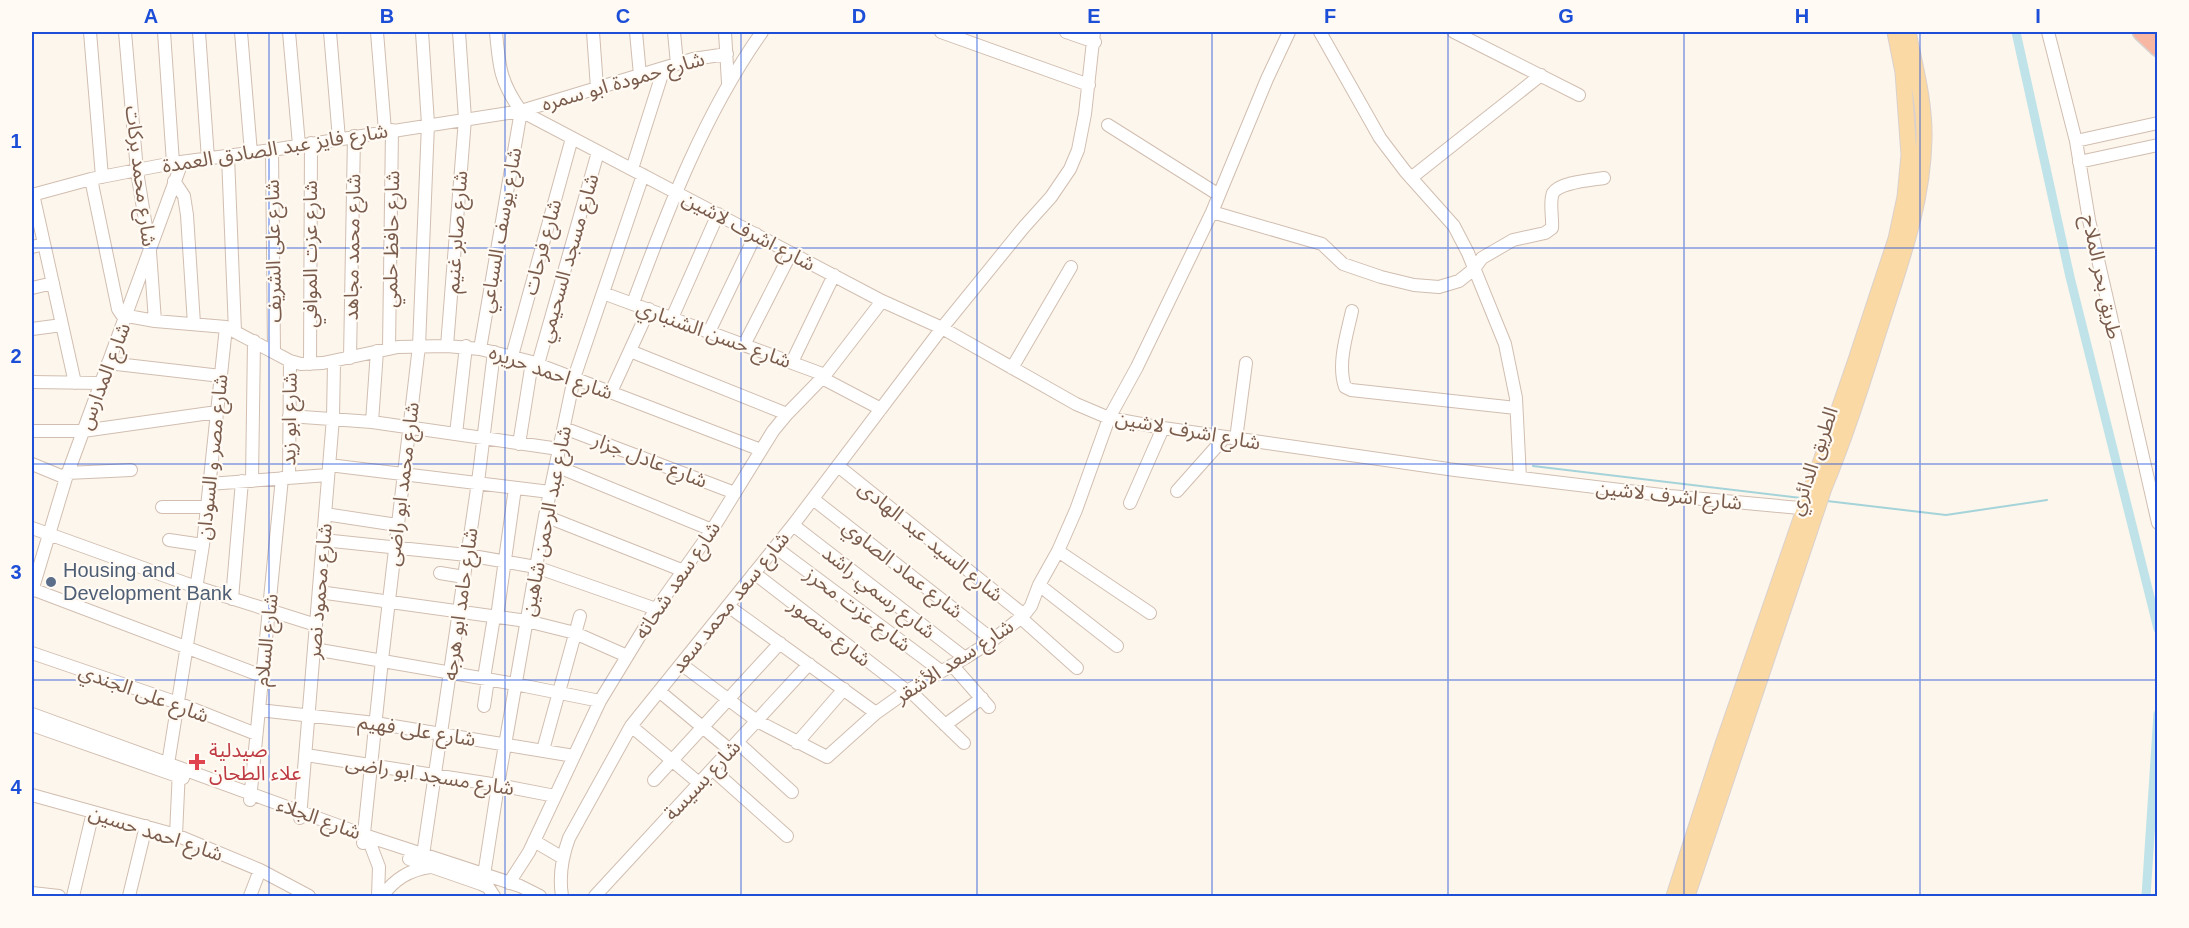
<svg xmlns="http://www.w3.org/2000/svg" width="2189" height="928" font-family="Arial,'Noto Sans Arabic',sans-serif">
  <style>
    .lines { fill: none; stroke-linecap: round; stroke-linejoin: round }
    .stream { stroke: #a5d3da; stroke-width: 2 }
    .canal { stroke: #bfe3e8; stroke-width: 9 }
    .minor-casing { stroke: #d1beb0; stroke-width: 14 }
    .major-casing { stroke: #dad1cd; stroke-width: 17 }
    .highway-casing { stroke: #dad1cd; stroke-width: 19 }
    .minor { stroke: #fff; stroke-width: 12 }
    .major { stroke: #fbd9a5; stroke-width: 15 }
    .highway { stroke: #f7b7a3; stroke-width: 16 }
    .grid { fill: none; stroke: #1d4ed8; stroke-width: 1.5; stroke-opacity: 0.55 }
    .service-dot { fill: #5c6f8a; stroke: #fffaf3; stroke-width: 2 }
    .health-dot { fill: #e0444e; stroke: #fffaf3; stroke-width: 2 }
    .labels { text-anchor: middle; stroke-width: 4.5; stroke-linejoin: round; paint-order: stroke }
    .street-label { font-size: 20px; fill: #7a5c4d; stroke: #fffaf3 }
    .service-label { font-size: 20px; fill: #4e5e75; stroke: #fffaf3; text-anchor: start }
    .health-label { font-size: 20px; fill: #be3a42; stroke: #fffaf3; text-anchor: start }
    .neatline { fill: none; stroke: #1d4ed8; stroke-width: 2 }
    .grid-label { font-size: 20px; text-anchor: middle; font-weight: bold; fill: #1d4ed8 }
  </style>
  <rect width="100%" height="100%" fill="#fdf6ec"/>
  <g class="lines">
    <path class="stream" d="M1533,466L1801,498
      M1827,501L1946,515L2047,500"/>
    <path class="canal" d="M2016,32L2070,277L2158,629
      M2146,896L2158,714"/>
    <g class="minor-casing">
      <path id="minor" d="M90,32L102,177
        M125,32L137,171L150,252L155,321
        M164,32L173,163
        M199,32L208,159
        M241,32L251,153
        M289,32L299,145
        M330,32L339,139
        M377,32L385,131
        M496,32C499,66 500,82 521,111L882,301L942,328L1076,404L1109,418L1163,428L1455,470L1670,496L1811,509
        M593,32L597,88
        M636,32L640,75
        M674,32L677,64
        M725,32L728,83
        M941,32L1089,85
        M1066,32L1095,42
        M1320,32L1380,138L1405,171L1454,226L1468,253L1505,344L1516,398L1520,478
        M1454,32L1579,95
        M2048,32L2076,141L2089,220L2158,523
        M1108,125L1219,195
        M2076,141L2158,123
        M272,150L274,352
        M228,156L235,331
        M2079,162L2158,145
        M632,169L664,68
        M1411,178L1541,75
        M91,179L118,309L122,315L155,321L226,327L290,361L301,364L323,363L398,347L447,346L480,349L532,362L761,450
        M174,181L184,196L187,215L194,324
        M33,194L75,383
        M32,195L91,179L173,163L272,150L521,111L693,59L727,54
        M1212,212L1322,244L1343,264L1381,277L1414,285L1439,287L1459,281L1474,269L1482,258L1513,240L1545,233L1552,228C1553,218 1549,202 1553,193C1560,182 1592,180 1604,178
        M32,247L44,244
        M32,288L53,283
        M603,293L825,375
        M633,303C668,209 704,114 762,32
        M1352,311C1347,334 1337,364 1345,387L1351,390L1516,408
        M672,318L718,214
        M32,329L62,325
        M709,332L756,234
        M744,345L791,253
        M447,346L465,119L459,32
        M389,348L392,130
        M480,349L521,111
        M630,351L787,414
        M512,356L572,138
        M350,358L354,136
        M792,362L834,275
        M108,363L221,376
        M310,364L311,143
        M538,364L598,152
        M1012,368L1071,267
        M822,378L881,409
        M32,382L101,383
        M611,392L649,309
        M289,416L372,422L559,449
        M372,422L377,351
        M564,428L735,493
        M32,431H83L217,412
        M456,434L466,346
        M1236,439L1246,363
        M519,444L532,362
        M32,464L66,478
        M329,465L550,492
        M556,466L712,530
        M838,466L1024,615
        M67,473L131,470
        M289,478L290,361
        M252,481L254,341
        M209,484L328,475
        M1177,491L1225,437
        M813,499L993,640
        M1130,503L1163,428
        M162,507H207
        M325,514L397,525
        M545,516L684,571
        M793,525L965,658
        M32,528L196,587L316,625
        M169,540L203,545
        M323,540L467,555L536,567L656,609
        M775,547L941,671
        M1058,551L1150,613
        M440,573L464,577
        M754,573L907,691
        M1039,585L1117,646
        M32,589L262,676
        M32,591L66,478L182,162
        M319,592L527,621L575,633L627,656
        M232,599L242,481
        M728,606L876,713
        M497,617L515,488
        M1021,618L1077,668
        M314,649L515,684L600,701
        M32,653L178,703L256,734
        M681,664L757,721L827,757L876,713L907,691L965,658L993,640L1024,615L1031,606L1039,585L1058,551L1076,510L1109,418L1137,367L1212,212L1267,79L1289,32
        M952,665L989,707
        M484,678L494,617
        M909,690L964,743
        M659,691L730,750
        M484,706L488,679
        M259,710L375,723L574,756
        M32,714L364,835L520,886L540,896
        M32,725L183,778
        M945,725L982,698
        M631,726L699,783
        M737,742L792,792
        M797,743L844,689
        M543,750L580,616
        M306,755L498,785L555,796
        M168,764L203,545L226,327
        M712,769L787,836
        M654,780L780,643
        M32,795L176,835L260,870L309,896
        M250,800L282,478
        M300,818L333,418L334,362
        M176,835L179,769
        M534,841L563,858
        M363,843L382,660L419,346L428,124L422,32
        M371,846L379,867L378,896
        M423,855L478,482L494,352
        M409,859L481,884L488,887L494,896
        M484,875L498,785L545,516L574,378L643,175
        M509,883L529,852L600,701L656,609L712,530L773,431L787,414L825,375L882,301
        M32,893L59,896
        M73,896L93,812
        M129,896L146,826
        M250,896L260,870
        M382,896C395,879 409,870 430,867
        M562,896C559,877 562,857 569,838L631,726L793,525L942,328L1024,227L1051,197L1070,169L1078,150L1085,114L1094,32
        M595,896L809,664"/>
    </g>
    <g class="major-casing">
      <path id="major" d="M1674,896L1723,744L1856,360L1896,239L1905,197L1909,155L1903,72L1895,32
        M1687,896L1824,488C1847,433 1864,377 1882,321C1901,261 1923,202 1924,139C1925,103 1915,67 1908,32"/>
    </g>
    <g class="highway-casing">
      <path id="highway" d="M2141,32L2158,48"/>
    </g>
    <use href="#minor" class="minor"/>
    <use href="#major" class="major"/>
    <use href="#highway" class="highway"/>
  </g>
  <path class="grid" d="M269,32V896M505,32V896M741,32V896M977,32V896M1212,32V896M1448,32V896M1684,32V896M1920,32V896M32,248H2158M32,464H2158M32,680H2158"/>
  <circle class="service-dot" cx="51" cy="582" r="6"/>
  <path class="health-dot" d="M194 753h6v6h6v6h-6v6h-6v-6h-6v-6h6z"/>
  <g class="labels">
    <g class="street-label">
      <text transform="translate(623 81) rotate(-16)" y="7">شارع حمودة ابو سمره</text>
      <text transform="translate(275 148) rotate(-9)" y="7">شارع فايز عبد الصادق العمدة</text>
      <text transform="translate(141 176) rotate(83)" y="7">شارع محمد بركات</text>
      <text transform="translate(500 230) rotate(-80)" y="7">شارع يوسف السباعي</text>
      <text transform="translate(749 231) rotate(28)" y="7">شارع اشرف لاشين</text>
      <text transform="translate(456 232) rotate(-86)" y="7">شارع صابر غنيم</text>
      <text transform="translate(391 239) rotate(-89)" y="7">شارع حافظ حلمي</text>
      <text transform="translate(352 247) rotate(-89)" y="7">شارع محمد مجاهد</text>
      <text transform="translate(542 247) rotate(-75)" y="7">شارع فرحات</text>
      <text transform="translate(273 251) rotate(-91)" y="7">شارع على الشريف</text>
      <text transform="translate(310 254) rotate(-90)" y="7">شارع عزت الموافي</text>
      <text transform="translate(568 258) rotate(-74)" y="7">شارع مسجد السحيمي</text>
      <text transform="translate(2102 277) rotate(78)" y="7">طريق بحر الملاح</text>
      <text transform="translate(714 334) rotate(20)" y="7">شارع حسن الشنباري</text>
      <text transform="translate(551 372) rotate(19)" y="7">شارع احمد حريره</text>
      <text transform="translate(104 376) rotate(-69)" y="7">شارع المدارس</text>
      <text transform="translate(289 419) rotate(-89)" y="7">شارع ابو زيد</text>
      <text transform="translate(1188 430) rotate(10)" y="7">شارع اشرف لاشين</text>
      <text transform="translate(212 457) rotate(-84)" y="7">شارع مصر و السودان</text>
      <text transform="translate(650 460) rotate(21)" y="7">شارع عادل جزار</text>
      <text transform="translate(1813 461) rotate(-71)" y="7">الطريق الدائري</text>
      <text transform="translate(402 484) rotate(-83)" y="7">شارع محمد ابو راضى</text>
      <text transform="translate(1669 495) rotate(6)" y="7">شارع اشرف لاشين</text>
      <text transform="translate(546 521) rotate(-79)" y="7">شارع عبد الرحمن شاهين</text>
      <text transform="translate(931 541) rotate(39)" y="7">شارع السيد عبد الهادى</text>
      <text transform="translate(903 569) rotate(38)" y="7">شارع عماد الصاوي</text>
      <text transform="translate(677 580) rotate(-56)" y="7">شارع سعد شحاته</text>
      <text transform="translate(319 591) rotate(-85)" y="7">شارع محمود نصر</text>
      <text transform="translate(879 592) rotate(38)" y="7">شارع رسمي راشد</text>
      <text transform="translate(730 602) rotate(-51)" y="7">شارع سعد محمد سعد</text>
      <text transform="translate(460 604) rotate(-82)" y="7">شارع حامد ابو هرجه</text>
      <text transform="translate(858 609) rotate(37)" y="7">شارع عزت محرز</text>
      <text transform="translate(830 632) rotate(38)" y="7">شارع منصور</text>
      <text transform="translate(266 640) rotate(-84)" y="7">شارع السلام</text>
      <text transform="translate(954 661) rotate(-33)" y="7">شارع سعد الأشقر</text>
      <text transform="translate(144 693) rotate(20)" y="7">شارع على الجندي</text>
      <text transform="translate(417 730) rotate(9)" y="7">شارع على فهيم</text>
      <text transform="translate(430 775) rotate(9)" y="7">شارع مسجد ابو راضى</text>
      <text transform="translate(702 780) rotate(-47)" y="7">شارع بسيسة</text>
      <text transform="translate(319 818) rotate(20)" y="7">شارع الجلاء</text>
      <text transform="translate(156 833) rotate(18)" y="7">شارع احمد حسين</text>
    </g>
    <g class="service-label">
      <text x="63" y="577">Housing and<tspan x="63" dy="23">Development Bank</tspan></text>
    </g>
    <g class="health-label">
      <text x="209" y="757">صيدلية<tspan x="209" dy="23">علاء الطحان</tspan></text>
    </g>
  </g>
  <rect width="2189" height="928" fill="none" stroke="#fffaf3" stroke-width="66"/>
  <rect x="33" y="33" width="2123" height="862" class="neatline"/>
  <g class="grid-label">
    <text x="151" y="23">A</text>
    <text x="387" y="23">B</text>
    <text x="623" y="23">C</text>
    <text x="859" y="23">D</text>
    <text x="1094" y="23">E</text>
    <text x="1330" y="23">F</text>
    <text x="1566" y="23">G</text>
    <text x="1802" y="23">H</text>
    <text x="2038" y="23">I</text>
    <text x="16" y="148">1</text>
    <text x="16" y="363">2</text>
    <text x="16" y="579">3</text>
    <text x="16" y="794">4</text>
  </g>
</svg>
